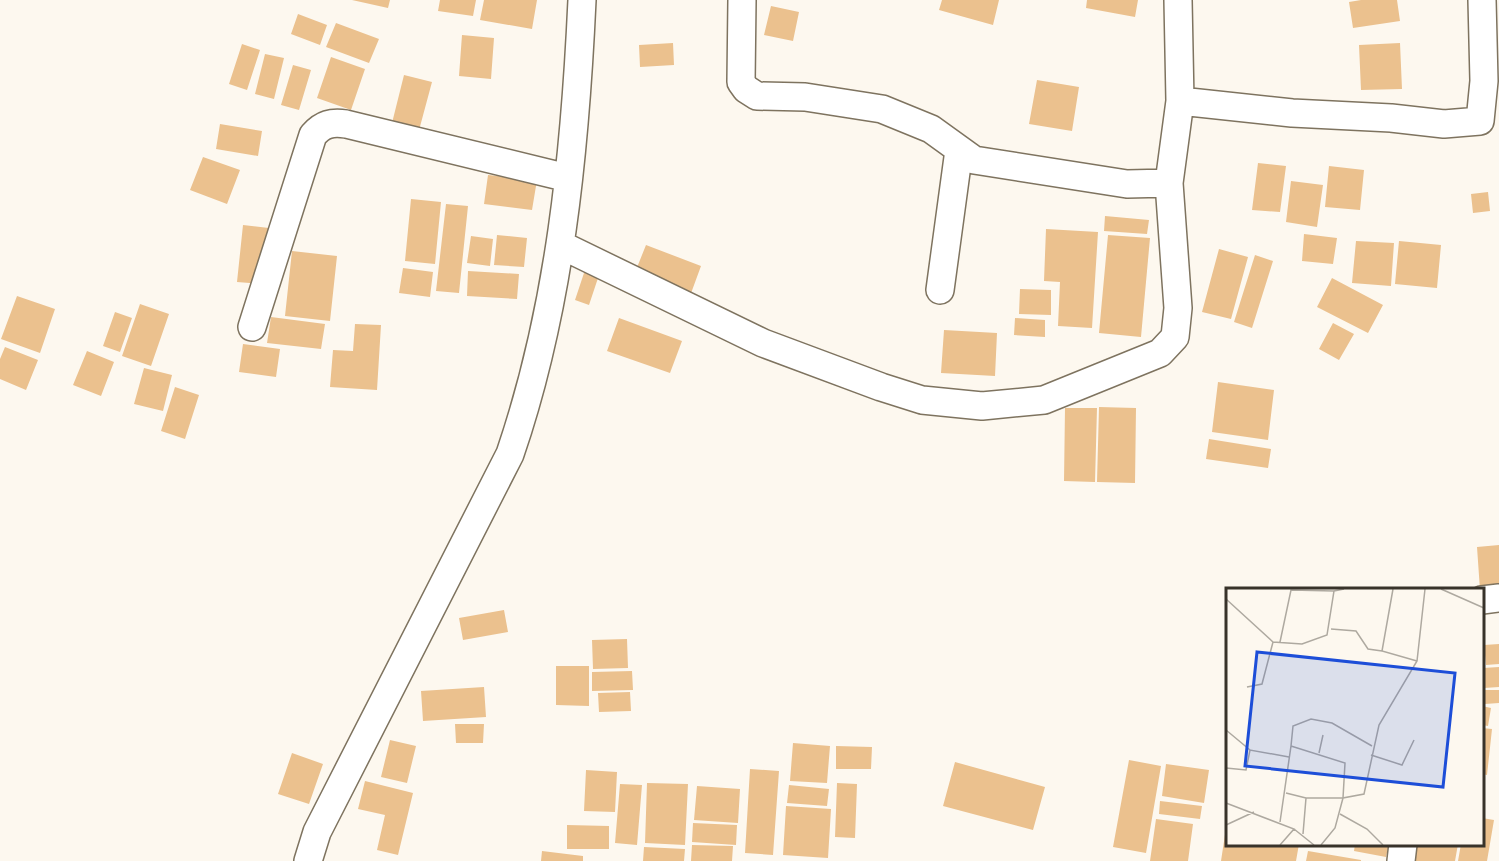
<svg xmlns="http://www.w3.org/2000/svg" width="1499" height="861" font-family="'Varela Round',sans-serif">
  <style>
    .building { fill: #ebc18e }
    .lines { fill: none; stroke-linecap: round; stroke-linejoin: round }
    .minor-casing { stroke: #7e735f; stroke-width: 30 }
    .minor { stroke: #fff; stroke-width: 27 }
    .inset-road { fill: none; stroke: #aea9a0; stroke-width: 1.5 }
    .view { fill: #1d4ed8; fill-opacity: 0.15; stroke: #1d4ed8; stroke-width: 3 }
    .inset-edge { fill: none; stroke: #38332a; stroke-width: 3 }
  </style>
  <rect width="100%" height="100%" fill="#fdf8ef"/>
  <path class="building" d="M352,0H390L388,8Z
    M440,0H476L473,16L438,11Z
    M484,0H537L532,29L480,20Z
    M942,0H999L993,25L939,10Z
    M1087,0H1138L1135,17L1086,8Z
    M1361,0H1397L1400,21L1353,28L1349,2Z
    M771,6L799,12L793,41L764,35Z
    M298,14L327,25L320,45L291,34Z
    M336,23L379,39L369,63L326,47Z
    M462,35L494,38L491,79L459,76Z
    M673,43L674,65L640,67L639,45Z
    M1400,43L1402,89L1361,90L1359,45Z
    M242,44L260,50L247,90L229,84Z
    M265,54L284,58L274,99L255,94Z
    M331,57L365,69L351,110L317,98Z
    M293,65L311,70L299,110L281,105Z
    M404,75L432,82L418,134L391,127Z
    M1037,80L1079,87L1072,131L1029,124Z
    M220,124L262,131L258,156L216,149Z
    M203,157L240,170L227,204L190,190Z
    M1258,163L1286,166L1280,212L1252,210Z
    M1329,166L1364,170L1360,210L1325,207Z
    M488,175L537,180L532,210L484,204Z
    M1291,181L1323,185L1317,227L1286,222Z
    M1488,192L1490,211L1473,213L1471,194Z
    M411,199L441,202L435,264L405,261Z
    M446,204L468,206L459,293L436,291Z
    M1105,216L1149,220L1147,234L1104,231Z
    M243,225L269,228L263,284L237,282Z
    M1046,229L1098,232L1092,328L1058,326L1060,282L1044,281Z
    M1304,234L1337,238L1333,264L1302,261Z
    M497,235L527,238L524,267L494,265Z
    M1108,235L1150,238L1141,337L1099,333Z
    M471,236L493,239L490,266L467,263Z
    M1356,241L1394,243L1391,286L1352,283Z
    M1399,241L1441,245L1437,288L1395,284Z
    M646,245L701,266L690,296L634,275Z
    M1219,249L1248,257L1231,319L1202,312Z
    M292,251L337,256L330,321L285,316Z
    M1255,255L1273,261L1252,328L1234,322Z
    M587,264L601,269L589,305L575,300Z
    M403,268L433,272L430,297L399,293Z
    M468,271L519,274L517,299L467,296Z
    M1332,278L1383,305L1368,333L1317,307Z
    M1020,289L1051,290V315L1019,314Z
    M17,296L55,309L40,353L1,339Z
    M140,304L169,314L151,366L122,356Z
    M115,312L132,318L120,352L103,346Z
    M271,317L325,324L321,349L267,343Z
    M619,318L682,341L670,373L607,351Z
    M1015,318L1045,320V337L1014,335Z
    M1333,323L1354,334L1339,360L1319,349Z
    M355,324L381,325L377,390L330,387L333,350L353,351Z
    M944,330L997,333L995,376L941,373Z
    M243,344L280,349L276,377L239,372Z
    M5,347L38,360L26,390L0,379V359Z
    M87,351L114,362L101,396L73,385Z
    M144,368L172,375L163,411L134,404Z
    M1218,382L1274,390L1268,440L1212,432Z
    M175,387L199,395L185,439L161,431Z
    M1099,407L1136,408L1135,483L1097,482Z
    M1065,408H1097L1095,482L1064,481Z
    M1209,439L1271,449L1268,468L1206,459Z
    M1499,545V591L1480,590L1477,547Z
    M504,610L508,632L463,640L459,618Z
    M627,639L628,668L593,669L592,640Z
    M1499,644V664L1486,665L1484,645Z
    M556,666H589V706L556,705Z
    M1499,667V687L1484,688L1483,668Z
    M632,671L633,690L592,691V672Z
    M484,687L486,717L423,721L421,691Z
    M1484,690H1499V703L1485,704Z
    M630,692L631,711L599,712L598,693Z
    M1482,706L1491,708L1488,726L1482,725Z
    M455,724H484L483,743H456Z
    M1482,728L1492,729L1487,775L1482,774Z
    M390,740L416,746L407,783L381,777Z
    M793,743L830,746L827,783L790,781Z
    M836,746L872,747L871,769H836Z
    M292,753L323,764L309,804L278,794Z
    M1129,760L1161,766L1146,853L1113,847Z
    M955,762L1045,787L1033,830L943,806Z
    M1166,764L1209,770L1204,803L1162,796Z
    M750,769L779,771L773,855L745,853Z
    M586,770L617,772L615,812L584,811Z
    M365,781L413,793L398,855L377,850L385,815L358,809Z
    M647,783L688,784L685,845L645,843Z
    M837,783L857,784L855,838L835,837Z
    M620,784L642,785L637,845L615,843Z
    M789,785L829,789L827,806L787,803Z
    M697,786L740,789L738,823L694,820Z
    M1160,801L1202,806L1200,819L1159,814Z
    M786,806L831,809L828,858L783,855Z
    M1482,818L1494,820L1487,861H1458L1461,844H1482Z
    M1156,819L1193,824L1188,861H1150Z
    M693,823L737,825L736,845L692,842Z
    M567,825L609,826V849H567Z
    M1226,828L1228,844H1299L1296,861H1221Z
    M1355,844H1389L1386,857L1354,851Z
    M1408,844H1458L1455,861H1405Z
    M692,845L733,846L732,861H691Z
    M644,847L685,849L684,861H643Z
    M542,851L583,856V861H541Z
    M1308,851L1361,860V861H1306Z"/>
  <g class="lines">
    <g class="minor-casing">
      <path id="minor" d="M742,0L741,82L746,89L757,96L805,97L882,109L931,129L974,160L1127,184L1169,183L1180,101L1178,0
        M1180,101L1292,113L1391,118L1444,124L1480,121L1484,81L1482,0
        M561,245L763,343L881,387L922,400L982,406L1044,400L1160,353L1175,337L1178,308L1169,183
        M940,290L959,150
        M252,327L313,135C323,124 331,122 346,124L568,178
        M1482,600L1499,598
        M308,861L317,832L510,454C560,308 575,153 582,0
        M1401,861L1403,844"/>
    </g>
    <use href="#minor" class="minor"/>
  </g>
  <g transform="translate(1226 588)">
    <rect width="258" height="258" fill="#fdf8ef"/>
    <path class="inset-road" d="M167,1L156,63L191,73M215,1L258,20M0,11L47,54L76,56L101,47L108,3L118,1M105,41L130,43L142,61L156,63M54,54L65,2L108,3M21,99L36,96L47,54M0,142L24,162M65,158L67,138L85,131L106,135L146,158M93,165L97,147M145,167L176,177L188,152M0,180L20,182L24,162L63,169M60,205L80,210M0,215L68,241L54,257M114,226L141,241L157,257M54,234L65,158L119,175L117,210H80L77,246M0,237L28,224M68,241L88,257M95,257L109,240L117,210L138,206L153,137L191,73L199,1"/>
    <path class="view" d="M31,64L229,85L217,199L19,178Z"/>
    <rect width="258" height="258" class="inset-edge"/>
  </g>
</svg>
